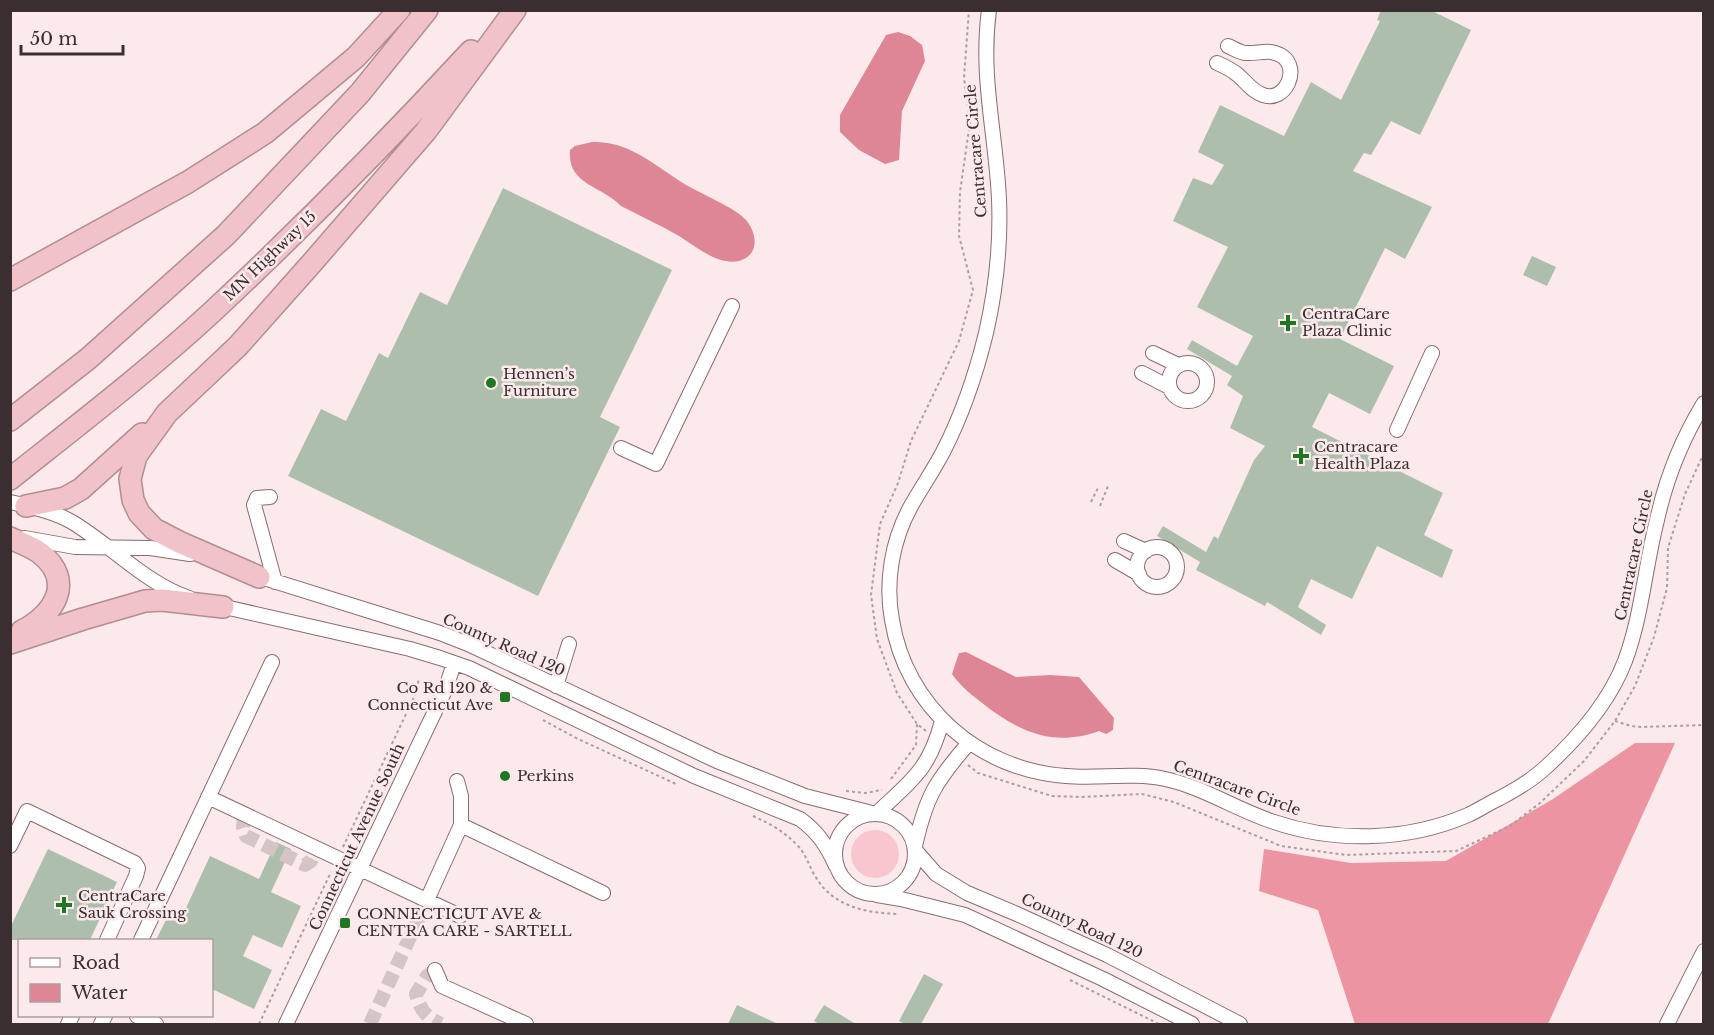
<svg xmlns="http://www.w3.org/2000/svg" width="1714" height="1035" font-family="'Libre Baskerville',serif">
  <style>
    .green { fill: #fac6cd }
    .forest { fill: #ed94a3 }
    .water { fill: #de8695 }
    .building { fill: #adbfac }
    .lines { fill: none; stroke-linecap: round; stroke-linejoin: round }
    .minor-tunnel { stroke: #d4c4c6; stroke-width: 14; stroke-dasharray: 14 7; stroke-linecap: butt }
    .minor-casing { stroke: #876d70; stroke-width: 16 }
    .highway-casing { stroke: #b18e93; stroke-width: 24 }
    .path { stroke: #ad9d9f; stroke-width: 2; stroke-dasharray: 3 3; stroke-linecap: butt }
    .minor { stroke: #fff; stroke-width: 14 }
    .highway { stroke: #f1c2c8; stroke-width: 21 }
    .poi-dot { fill: #1f7724; stroke: #fbe9eb; stroke-width: 2 }
    .labels { text-anchor: middle; stroke-width: 5; stroke-linejoin: round; paint-order: stroke }
    .street-label { font-size: 15px; fill: #3a2e30; stroke: #fbe9eb }
    .poi-label { font-size: 15px; fill: #3a2e30; stroke: #fbe9eb; text-anchor: start }
  </style>
  <rect width="100%" height="100%" fill="#fbe9eb"/>
  <path class="green" d="M851 854a24 24 0 1 1 48 0a24 24 0 1 1-48 0Z"/>
  <path class="forest" d="M1635,743H1675L1548,1024H1355L1318,910L1259,891L1264,849L1351,863L1446,861L1553,799Z"/>
  <path class="water" d="M898,32L910,36L922,45L925,61L902,111L899,160L885,164L859,150L840,132V115L886,35Z
    M592,142C607,142 618,144 632,151C651,160 668,174 686,185C700,193 737,209 746,220C766,245 749,270 718,259C704,254 692,244 679,236C660,225 640,216 621,206C601,185 567,185 570,150L575,146Z
    M966,652L1016,677L1050,675L1079,677L1114,718L1113,730L1106,734L1099,731C1055,747 1021,733 986,706C973,696 961,687 952,674L959,653Z"/>
  <path class="building" d="M1381,10H1430L1471,30L1420,135L1391,121L1371,155L1364,153L1353,171L1432,207L1405,259L1385,248L1340,339L1394,366L1370,414L1329,393L1312,427L1443,493L1424,535L1453,550L1442,578L1377,546L1352,599L1311,579L1298,607L1326,625L1321,635L1267,602L1265,606L1196,570L1200,562L1157,536L1163,526L1206,552L1214,536L1218,539L1254,460L1265,446L1230,428L1243,396L1227,385L1232,376L1187,349L1192,340L1237,366L1253,336L1197,307L1228,247L1173,221L1193,178L1212,185L1224,165L1198,152L1220,105L1284,136L1311,82L1341,100L1380,21L1377,20Z
    M503,188L672,270L600,417L620,427L538,596L288,476L321,409L346,421L379,353L388,358L420,292L447,305Z
    M1532,256L1556,267L1547,286L1523,275Z
    M276,842L291,849L271,892L301,906L282,948L253,935L243,956L272,970L254,1009L212,989V940H156L168,916L180,921L210,856L259,879Z
    M48,849L117,882L90,940H10V928Z
    M924,974L943,984L921,1024H905L899,1021Z
    M737,1005L778,1024H728Z
    M824,1005L856,1024H819L814,1021Z"/>
  <g class="lines">
    <path class="minor-tunnel" d="M244,814L243,827L246,836L305,865L311,861L317,849
      M435,970L427,976L416,994C420,1010 427,1018 441,1024
      M370,1024L427,900"/>
    <g class="minor-casing">
      <path id="minor" d="M989,10C980,77 996,134 999,199C1001,245 996,289 986,333C976,374 962,415 943,452C933,471 921,488 911,506C892,540 885,582 892,620C906,707 979,770 1066,776C1099,779 1132,772 1165,779C1203,787 1237,810 1274,822C1336,843 1408,841 1468,815C1479,810 1489,803 1500,798C1517,789 1531,781 1545,768C1578,738 1609,703 1625,661C1642,615 1645,567 1657,520C1666,479 1682,439 1704,403
        M1217,63C1224,66 1232,70 1238,75C1246,82 1253,92 1263,95C1285,103 1301,69 1282,56C1269,48 1259,54 1246,53C1240,53 1233,48 1228,46
        M1153,353L1178,365
        M1169 382a19 19 0 1 1 38 0a19 19 0 1 1-38 0Z
        M1142,373L1169,387
        M1397,430L1432,353
        M621,448L656,464L732,306
        M270,497L257,498L254,505L275,582
        M10,502C31,507 53,511 72,522C112,546 145,583 189,598
        M25,538L75,547L150,548L190,554
        M1124,541L1146,551
        M1137 567a20 20 0 1 1 40 0a20 20 0 1 1-40 0Z
        M1115,560L1139,574
        M251,574L440,633L468,644L717,761L805,796L872,813
        M216,605L410,649L440,658L469,668L694,776L800,819C818,832 827,846 836,866
        M556,686L569,644
        M208,797L460,916
        M877,813C912,780 929,770 942,721
        M835 854a40 40 0 1 1 80 0a40 40 0 1 1-80 0Z
        M461,825L603,893
        M10,846L27,811L135,863L138,868L136,876L107,940
        M915,846C926,797 935,782 968,744
        M916,851L936,874L967,893L1017,914L1107,955L1240,1024
        M877,895L901,899L965,915L1103,979L1192,1024
        M427,900L461,825V796L457,781
        M141,940L272,662
        M435,970L442,986L526,1024
        M137,1016L156,1024
        M68,1024L72,1016
        M101,1024L105,1016
        M286,1024L446,688L454,663
        M1667,1024L1704,951"/>
    </g>
    <g class="highway-casing">
      <path id="highway" d="M10,280L188,182L265,133L356,57L399,10
        M10,420L89,358L226,235L360,93L427,10
        M10,479C78,425 147,372 211,313C301,229 387,142 471,51
        M26,506L65,498L81,489L142,434
        M10,538C21,543 32,547 40,553C76,581 54,615 22,631
        M259,577L179,542L154,529L139,513L133,500L130,479L136,456L167,413L238,346L311,264L426,131L515,10
        M10,643L83,619L145,601L162,600L223,607"/>
    </g>
    <path class="path" d="M1091,502L1099,486
      M1100,506L1108,486
      M543,720L578,739L676,784
      M1615,721L1631,726L1641,727L1704,725
      M926,731L917,724L897,693L877,639L871,595L880,524L898,483L911,441L959,341L973,290L959,236L960,192L970,122L964,78L969,10
      M968,765L978,773L1052,796L1082,797L1142,794L1174,802L1281,846L1346,855L1456,851L1510,826L1540,803L1584,761L1615,721L1635,686L1654,637L1667,588L1668,548L1685,494L1704,453
      M891,779L916,745L917,724
      M846,791L865,793L882,790
      M753,816C771,824 785,832 799,847C806,855 809,866 815,876C833,907 866,913 899,914
      M343,847L416,693L419,678
      M1070,980L1159,1024
      M259,1024L331,872"/>
    <use href="#minor" class="minor"/>
    <use href="#highway" class="highway"/>
  </g>
  <g class="poi-dot">
    <path d="M1285 314h6v6h6v6h-6v6h-6v-6h-6v-6h6z"/>
    <circle cx="491" cy="383" r="6"/>
    <path d="M1298 447h6v6h6v6h-6v6h-6v-6h-6v-6h6z"/>
    <rect x="499" y="691" width="12" height="12" rx="3"/>
    <circle cx="505" cy="776" r="6"/>
    <path d="M61 896h6v6h6v6h-6v6h-6v-6h-6v-6h6z"/>
    <rect x="339" y="917" width="12" height="12" rx="3"/>
  </g>
  <g class="labels">
    <g class="street-label">
      <text transform="translate(976 151) rotate(-95)" y="5">Centracare Circle</text>
      <text transform="translate(270 256) rotate(-44)" y="5">MN Highway 15</text>
      <text transform="translate(1634 555) rotate(-78)" y="5">Centracare Circle</text>
      <text transform="translate(504 645) rotate(24)" y="5">County Road 120</text>
      <text transform="translate(1237 788) rotate(20)" y="5">Centracare Circle</text>
      <text transform="translate(357 837) rotate(-65)" y="5">Connecticut Avenue South</text>
      <text transform="translate(1082 926) rotate(25)" y="5">County Road 120</text>
    </g>
    <g class="poi-label">
      <text x="1302" y="319">CentraCare<tspan x="1302" dy="17">Plaza Clinic</tspan></text>
      <text x="503" y="379">Hennen’s<tspan x="503" dy="17">Furniture</tspan></text>
      <text x="1314" y="452">Centracare<tspan x="1314" dy="17">Health Plaza</tspan></text>
      <text x="493" y="693" text-anchor="end">Co Rd 120 &amp;<tspan x="493" dy="17">Connecticut Ave</tspan></text>
      <text x="517" y="781">Perkins</text>
      <text x="78" y="901">CentraCare<tspan x="78" dy="17">Sauk Crossing</tspan></text>
      <text x="357" y="919">CONNECTICUT AVE &amp;<tspan x="357" dy="17">CENTRA CARE - SARTELL</tspan></text>
    </g>
  </g>
  <rect width="1714" height="1035" fill="none" stroke="#3a2e30" stroke-width="24"/>
  <rect x="18" y="939" width="195" height="78" fill="#fbe9eb" stroke="#ae9ea0" stroke-width="1.5"/>
  <rect x="30" y="958" width="30" height="9" fill="#ffffff" stroke="#ae9ea0" stroke-width="1.5"/>
  <text x="72" y="969" font-size="18" fill="#3a2e30">Road</text>
  <rect x="30" y="984" width="30" height="18" fill="#de8695" stroke="#ae9ea0" stroke-width="1.5"/>
  <text x="72" y="999" font-size="18" fill="#3a2e30">Water</text>
  <path d="M21 45v9h102v-9" fill="none" stroke="#3a2e30" stroke-width="3"/>
  <text x="30" y="45" font-size="18" fill="#3a2e30" stroke="#fbe9eb" stroke-width="4.5" paint-order="stroke">50 m</text>
</svg>
